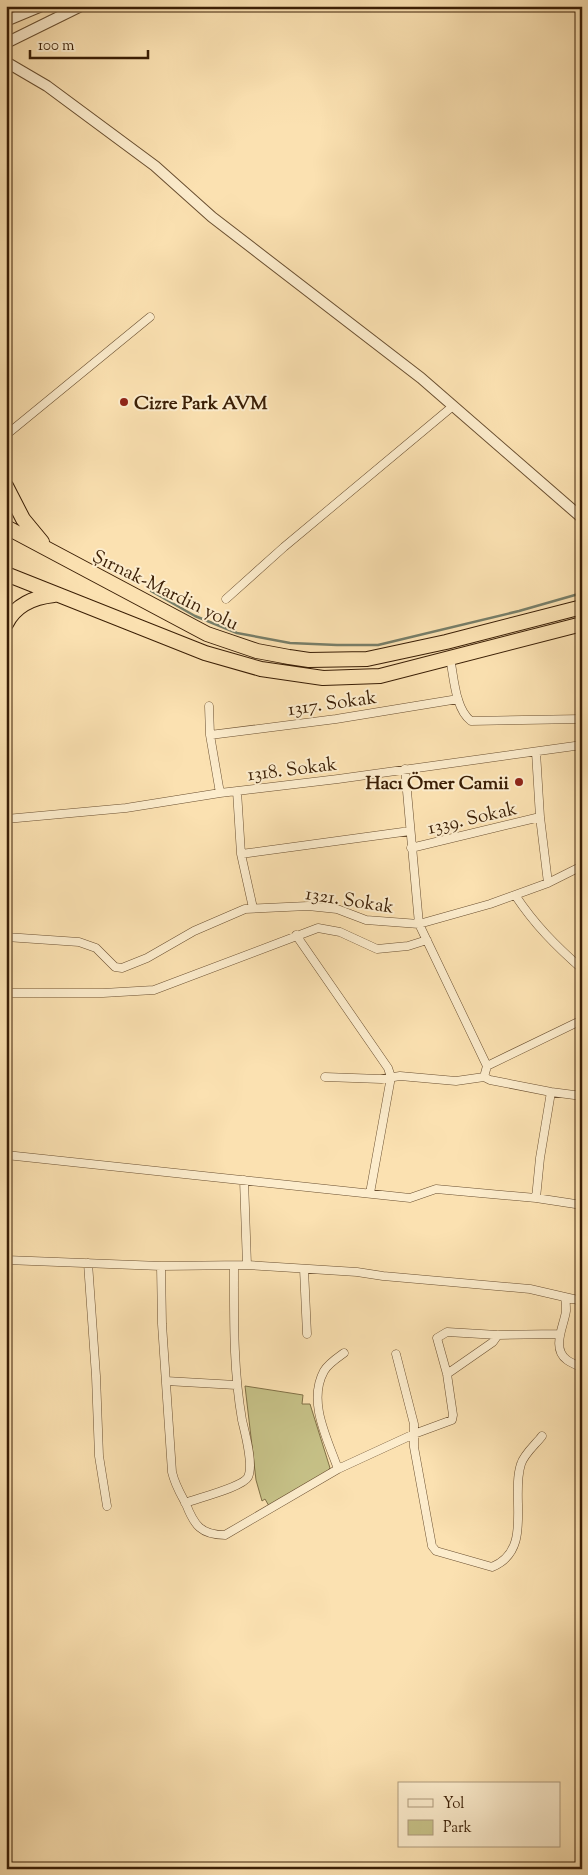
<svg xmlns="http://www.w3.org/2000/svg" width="588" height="1875" font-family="'Sorts Mill Goudy',serif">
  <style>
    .green { fill: #c6c187; stroke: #807046 }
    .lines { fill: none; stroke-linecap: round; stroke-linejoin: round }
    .stream { stroke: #777e68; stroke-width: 2.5 }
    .minor-casing { stroke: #6a4f30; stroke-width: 9 }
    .tertiary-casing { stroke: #6a4f30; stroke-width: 12 }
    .trunk-casing { stroke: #3a1e05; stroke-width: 16 }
    .minor { stroke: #fceccc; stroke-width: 8 }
    .tertiary { stroke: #fceccc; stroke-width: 10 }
    .trunk { stroke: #fbe1b1; stroke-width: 14 }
    .poi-dot { fill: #8f2418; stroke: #fceccc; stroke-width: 2 }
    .labels { text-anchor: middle; stroke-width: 4; stroke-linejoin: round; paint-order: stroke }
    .poi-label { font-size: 19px; font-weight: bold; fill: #3a1e05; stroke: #fceccc; text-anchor: start }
    .street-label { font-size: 19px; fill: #3a1e05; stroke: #fceccc }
  </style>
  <rect width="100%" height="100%" fill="#fbe1b1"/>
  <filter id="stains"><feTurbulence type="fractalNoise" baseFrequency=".004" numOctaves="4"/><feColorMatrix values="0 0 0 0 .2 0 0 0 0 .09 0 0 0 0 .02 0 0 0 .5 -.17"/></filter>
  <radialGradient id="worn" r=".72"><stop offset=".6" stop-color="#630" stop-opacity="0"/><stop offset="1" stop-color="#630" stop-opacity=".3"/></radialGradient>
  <path class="green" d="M245,1386L303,1395L302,1404H310L330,1468L325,1473L269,1506L265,1499L262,1501L256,1480Z"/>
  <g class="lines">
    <path class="stream" d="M151,591L195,616L237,633L290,643L337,645H378L519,611L582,593"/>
    <g class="minor-casing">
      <path id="minor" d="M6,435L150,317
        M226,599L284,547L453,406
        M450,658C454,677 455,709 471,721L582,719
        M209,706L210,735L220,793
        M210,735L336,719L458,699
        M536,752L540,817L548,883
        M405,769L419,924L487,1066L484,1077
        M237,791L241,854L253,908
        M6,819L126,808L220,793L338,779L582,745
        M411,848L540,817
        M241,854L410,831
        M515,895C535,925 555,945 582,969
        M296,935L388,1068L391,1077L370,1193
        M6,937L79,942L96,948L115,967L122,968L147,958L194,931L245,909L308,906L337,909L366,920L419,924L490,904L548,883L582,866
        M6,993H103L154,990L318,928L340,932L377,949L408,946L427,940
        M487,1066L582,1020
        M325,1077L381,1079L400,1076L456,1081L484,1077L490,1080L551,1092L582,1096
        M6,1155L410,1198L436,1189L536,1198L582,1205
        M244,1180L247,1265
        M536,1198L540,1158L551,1092
        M6,1260L161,1266L247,1265L357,1272L383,1276L530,1289L582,1301
        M88,1263L96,1376L99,1456L107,1506
        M161,1266L162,1324L172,1472C175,1485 180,1493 186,1504C194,1525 201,1535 225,1535L338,1469L414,1434L452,1420L453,1415L447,1374L437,1338L447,1332L498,1335L559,1334
        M304,1269L307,1334
        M565,1298C566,1302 566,1307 566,1311C564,1326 551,1348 567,1360C571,1363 577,1365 582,1368
        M396,1354L414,1424V1447L432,1546L436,1551L492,1567C534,1550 510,1497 521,1464C524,1454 536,1444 542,1436
        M447,1374L493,1342L498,1335
        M166,1381L236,1385
        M338,1469C328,1440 307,1402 324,1371C328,1364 337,1358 344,1353
        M185,1503C198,1498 243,1487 248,1477C254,1465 245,1433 242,1420C233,1368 234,1318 234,1266"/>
    </g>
    <g class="tertiary-casing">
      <path id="tertiary" d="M6,21L42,6
        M6,43L81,6
        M6,62L47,86L155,166L212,217L421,378L582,518"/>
    </g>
    <g class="trunk-casing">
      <path id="trunk" d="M6,486L23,519L42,542
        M6,527L207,634L257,651L289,657L309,660L367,659L446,642L582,607
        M6,574L205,653L261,669L323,678L380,676L582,624
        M6,624C15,605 35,597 54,595"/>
    </g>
    <use href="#minor" class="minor"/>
    <use href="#tertiary" class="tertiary"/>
    <use href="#trunk" class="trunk"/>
  </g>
  <g class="poi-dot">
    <circle cx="124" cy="402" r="5"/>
    <circle cx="519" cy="782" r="5"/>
  </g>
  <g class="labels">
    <g class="poi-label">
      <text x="134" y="409">Cizre Park AVM</text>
      <text x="509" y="789" text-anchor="end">Hacı Ömer Camii</text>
    </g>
    <g class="street-label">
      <text transform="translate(166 589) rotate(26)" y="7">Şırnak-Mardin yolu</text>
      <text transform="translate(332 702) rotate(-8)" y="7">1317. Sokak</text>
      <text transform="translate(292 768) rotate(-7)" y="7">1318. Sokak</text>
      <text transform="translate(472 817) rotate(-13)" y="7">1339. Sokak</text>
      <text transform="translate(350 899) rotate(9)" y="7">1321. Sokak</text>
    </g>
  </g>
  <rect width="588" height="1875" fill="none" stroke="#fbe1b1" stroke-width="25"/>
  <rect x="8" y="8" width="573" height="1860" fill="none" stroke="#3a1e05" stroke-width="2.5"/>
  <rect x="12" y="12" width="563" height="1850" fill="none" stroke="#3a1e05"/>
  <rect x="398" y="1782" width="162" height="65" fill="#fceccc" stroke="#ae9a7c"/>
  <rect x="408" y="1799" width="25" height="8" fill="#fceccc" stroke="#ae9a7c"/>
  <text x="443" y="1808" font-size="15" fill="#3a1e05">Yol</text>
  <rect x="408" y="1820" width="25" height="15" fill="#c6c187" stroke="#ae9a7c"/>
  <text x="443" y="1832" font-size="15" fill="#3a1e05">Park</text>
  <path d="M30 50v8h118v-8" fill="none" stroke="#3a1e05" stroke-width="2.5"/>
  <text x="38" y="50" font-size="15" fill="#3a1e05" stroke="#fceccc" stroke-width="4" paint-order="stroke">100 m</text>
  <rect width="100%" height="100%" filter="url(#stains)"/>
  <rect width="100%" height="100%" fill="url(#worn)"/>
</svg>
